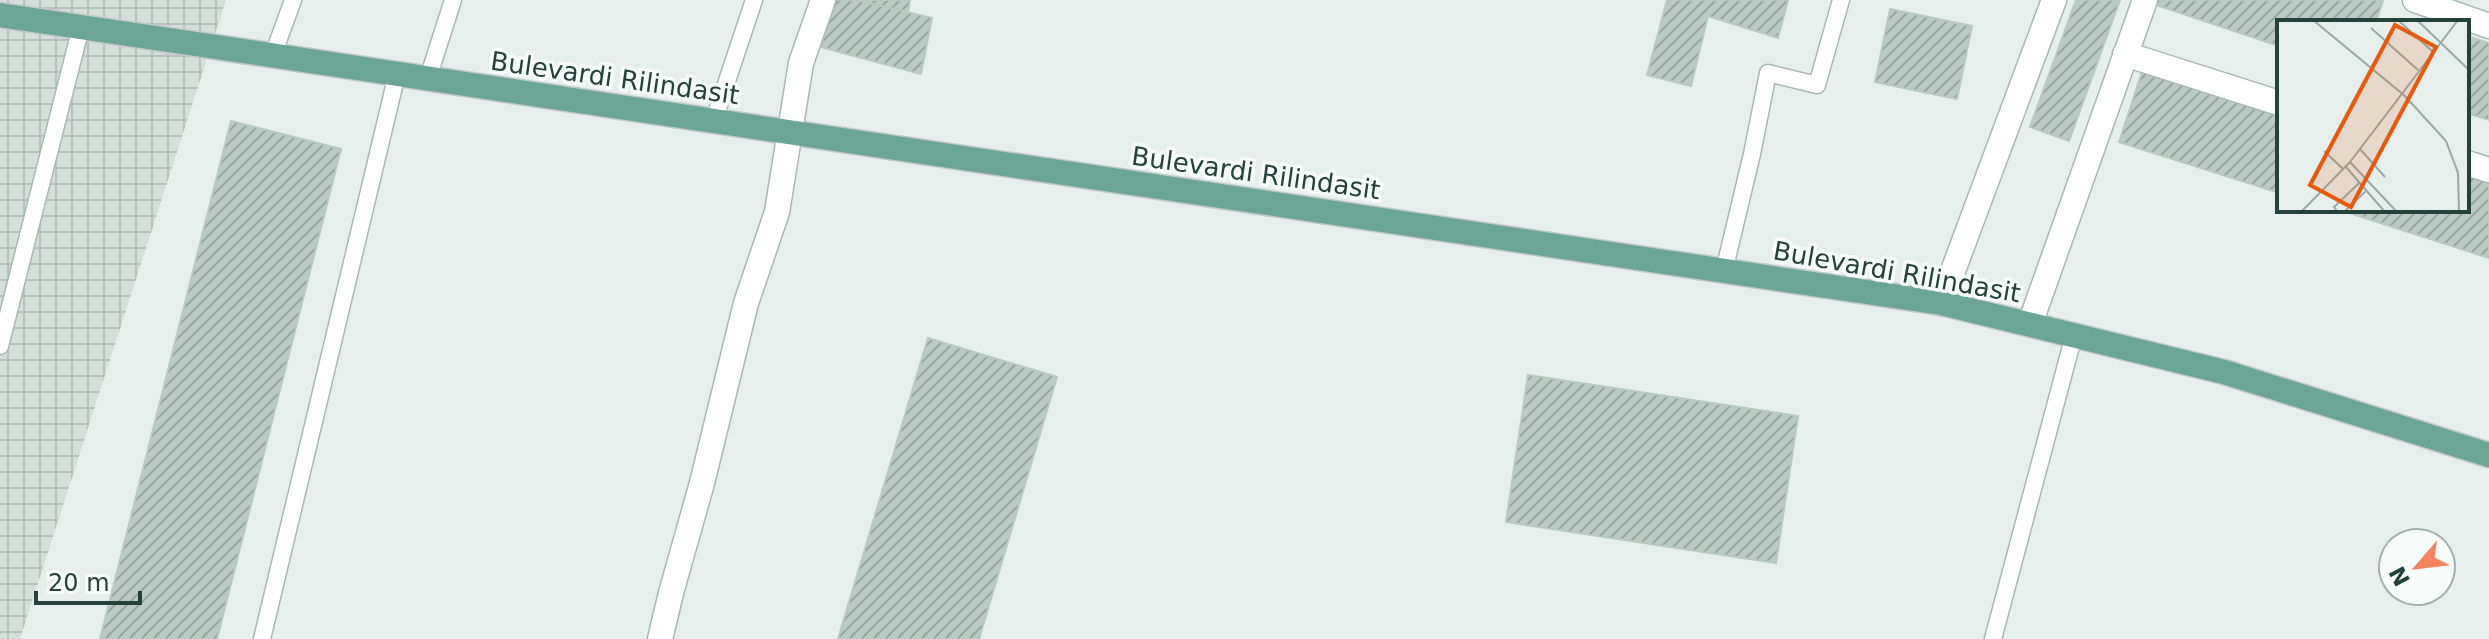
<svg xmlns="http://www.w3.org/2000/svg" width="2489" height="639" font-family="'DejaVu Sans',sans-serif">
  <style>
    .industrial { fill: url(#industrial-grid) }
    .building { fill: url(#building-hatch); stroke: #b8c9c2; stroke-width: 2 }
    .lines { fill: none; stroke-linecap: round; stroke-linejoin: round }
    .lane-casing { stroke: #a8b8b2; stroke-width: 19 }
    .street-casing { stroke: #a8b8b2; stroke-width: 27 }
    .primary-casing { stroke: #c2cac8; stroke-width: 27 }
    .lane { stroke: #fff; stroke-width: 16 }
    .street { stroke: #fff; stroke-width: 24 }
    .primary { stroke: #6aa596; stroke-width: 24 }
    .labels { text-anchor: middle; stroke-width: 7; stroke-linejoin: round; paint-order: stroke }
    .street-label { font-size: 26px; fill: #24423a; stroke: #f7fbf9 }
    .inset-road { fill: none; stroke: #98aaa4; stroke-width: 2 }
    .view { fill: #e8590c; fill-opacity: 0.15; stroke: #e8590c; stroke-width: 4 }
    .inset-edge { fill: none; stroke: #24423a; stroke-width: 4 }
  </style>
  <defs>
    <pattern id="industrial-grid" width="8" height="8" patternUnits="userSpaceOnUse" patternTransform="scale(2)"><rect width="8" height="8" fill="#d4dfda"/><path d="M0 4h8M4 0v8" fill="none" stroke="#b6c1bc"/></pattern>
    <pattern id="building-hatch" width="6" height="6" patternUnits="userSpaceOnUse" patternTransform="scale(2)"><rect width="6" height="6" fill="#bbcac4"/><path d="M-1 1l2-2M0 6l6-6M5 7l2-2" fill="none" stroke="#98a6a0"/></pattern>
  </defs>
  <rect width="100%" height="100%" fill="#e6efeb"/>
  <path class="industrial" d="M0,0H226L20,639H0Z"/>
  <path class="building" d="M834,0H856L932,18L921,74L821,47Z
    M856,0H910L908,12Z
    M1667,0H1788L1778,38L1708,16L1691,86L1647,75Z
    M2076,0H2120L2069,141L2030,127Z
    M2158,0H2383L2376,22H2279V46L2156,5Z
    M1890,9L1972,26L1957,99L1875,82Z
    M2467,36L2489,43V120L2467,113Z
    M2142,72L2279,116V193L2119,142Z
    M231,121L341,149L217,639H100Z
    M2467,174L2489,181V258L2340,210H2467Z
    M928,338L1057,377L979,639H838Z
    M1528,375L1798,416L1776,563L1506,522Z"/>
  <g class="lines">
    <g class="lane-casing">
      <path id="lane" d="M273,55L293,0
        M428,78L453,0
        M714,120L754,0
        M1724,271L1752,154L1768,73L1817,85L1841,0
        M0,346L81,27
        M262,639L397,74
        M1993,639L2074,335"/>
    </g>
    <g class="street-casing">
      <path id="street" d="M2415,0L2489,26
        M2125,54L2279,103
        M2467,163L2489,170
        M1941,303L2054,0
        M2030,324L2145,0
        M660,639L671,593L702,483L746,303L777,212L801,63L823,0"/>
    </g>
    <g class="primary-casing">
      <path id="primary" d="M0,15L1941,303L2224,372L2489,455"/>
    </g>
    <use href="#lane" class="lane"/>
    <use href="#street" class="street"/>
    <use href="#primary" class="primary"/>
  </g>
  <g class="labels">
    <g class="street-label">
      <text transform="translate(615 78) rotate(8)" y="9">Bulevardi Rilindasit</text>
      <text transform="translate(1256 173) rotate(8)" y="9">Bulevardi Rilindasit</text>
      <text transform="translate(1897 272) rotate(10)" y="9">Bulevardi Rilindasit</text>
    </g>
  </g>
  <g transform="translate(2277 20)">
    <rect width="192" height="192" fill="#e6efeb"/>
    <path class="inset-road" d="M36,0L128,76L169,121L181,153L182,192M121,0L155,31M140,0L192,50M94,8L141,50M83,129L108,157M47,131L66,149M73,142L120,192M69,147L108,192M24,192L73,142L181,0M61,192L57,187L83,162M67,192L90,170"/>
    <path class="view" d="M118,5L159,27L74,187L33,165Z"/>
    <rect width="192" height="192" class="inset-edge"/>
  </g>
  <g transform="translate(2417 567) rotate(242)"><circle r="38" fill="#f7fbf9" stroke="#a3b1ad" stroke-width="2"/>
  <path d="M0-6L14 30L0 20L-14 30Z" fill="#f4845f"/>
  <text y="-12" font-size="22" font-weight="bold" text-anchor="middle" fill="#24423a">N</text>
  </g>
  <path d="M36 591v12h104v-12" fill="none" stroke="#24423a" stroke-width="4"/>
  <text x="48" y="591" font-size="24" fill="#24423a" stroke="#f7fbf9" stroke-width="6" paint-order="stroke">20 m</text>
</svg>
